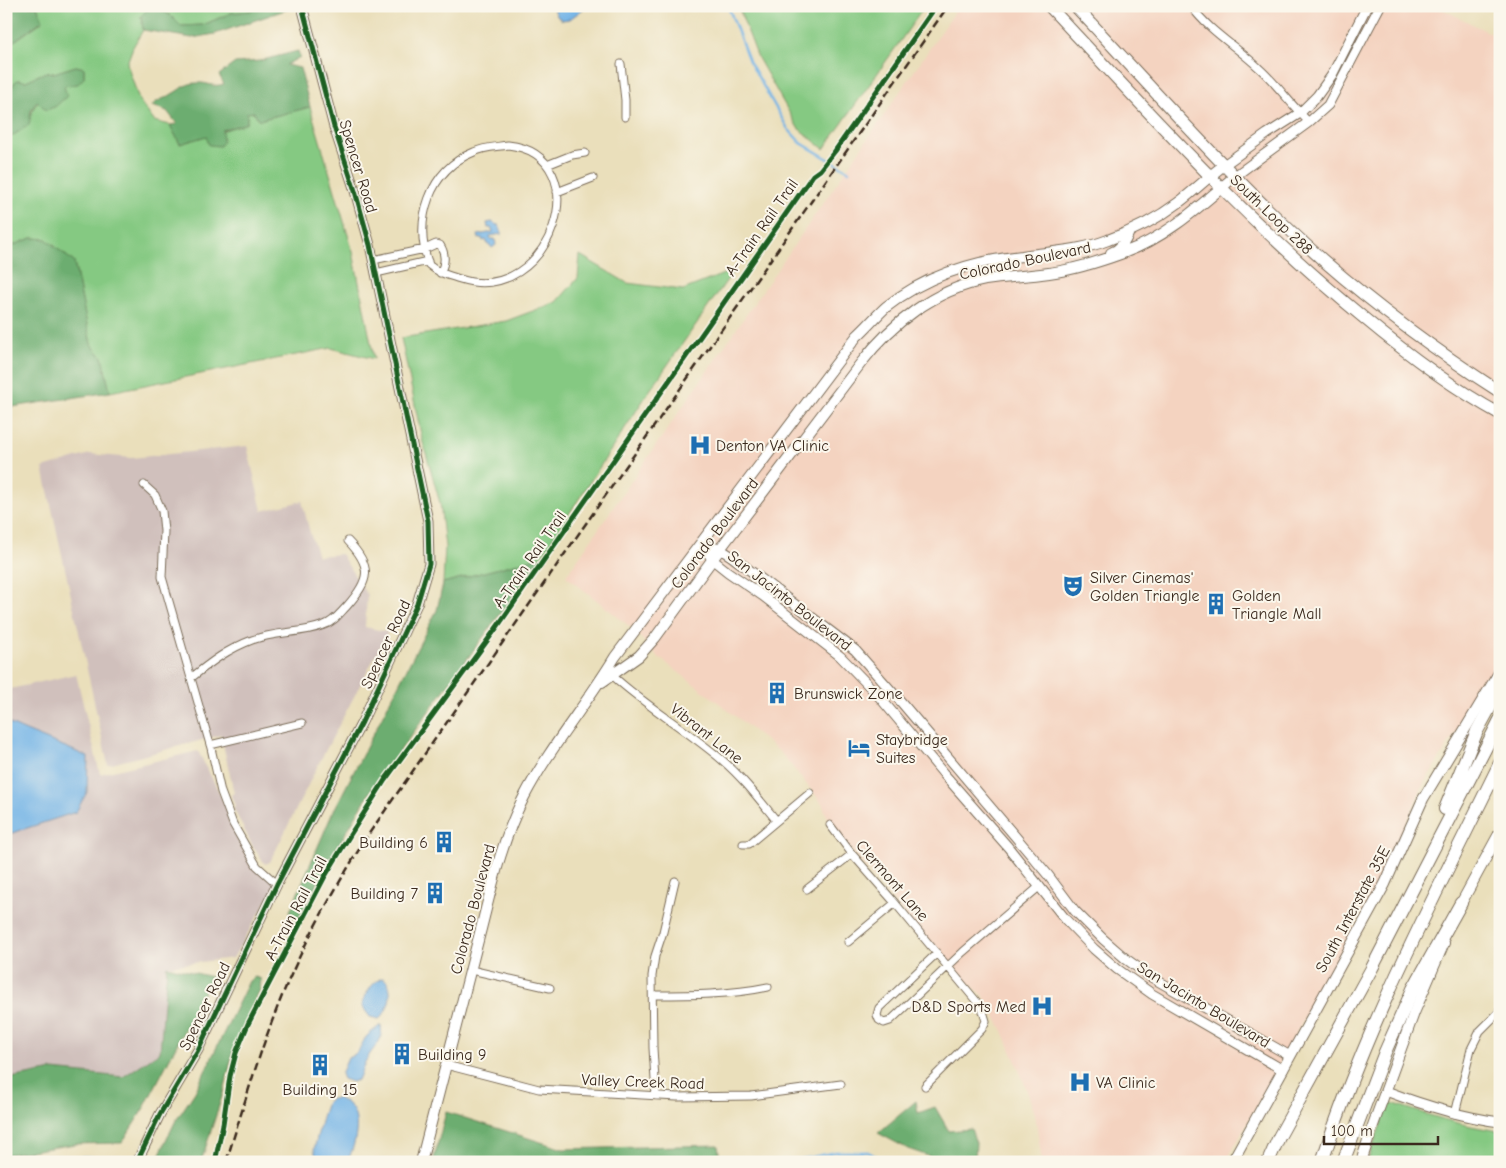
<svg xmlns="http://www.w3.org/2000/svg" width="1506" height="1168" font-family="'Comic Neue',sans-serif">
  <style>
    .built { fill: #f4d3c0 }
    .industrial { fill: #d0c0bc }
    .green { fill: #85c982; stroke: #607a50 }
    .forest { fill: #6cad70; stroke: #546c47 }
    .water { fill: #72b3e6; stroke: #566e82 }
    .lines { fill: none; stroke-linecap: round; stroke-linejoin: round }
    .stream { stroke: #72b3e6; stroke-width: 2.5 }
    .minor-casing { stroke: #786955; stroke-width: 9 }
    .tertiary-casing { stroke: #786955; stroke-width: 11 }
    .secondary-casing { stroke: #786955; stroke-width: 12 }
    .trunk-casing { stroke: #786955; stroke-width: 13 }
    .motorway-casing { stroke: #786955; stroke-width: 14 }
    .minor { stroke: #fff; stroke-width: 7 }
    .tertiary { stroke: #fff; stroke-width: 9 }
    .secondary { stroke: #fff; stroke-width: 10 }
    .trunk { stroke: #fff; stroke-width: 11 }
    .motorway { stroke: #fff; stroke-width: 12 }
    .rail { stroke: #3b2a1e; stroke-width: 2.5; stroke-dasharray: 8 4; stroke-linecap: butt }
    .cycleway-casing { stroke: #fbf7ec; stroke-width: 8 }
    .cycleway { stroke: #1b5e20; stroke-width: 5 }
    .labels { text-anchor: middle; stroke-width: 4; stroke-linejoin: round; paint-order: stroke }
    .street-label { font-size: 16px; fill: #3b2a1e; stroke: #fbf7ec }
    .poi-label { font-size: 16px; fill: #3b2a1e; stroke: #fbf7ec; text-anchor: start }
  </style>
  <rect width="100%" height="100%" fill="#fbf7ec"/>
  <filter id="ink" filterUnits="userSpaceOnUse"><feTurbulence type="fractalNoise" baseFrequency=".02" numOctaves="2"/><feDisplacementMap in="SourceGraphic" scale="10" xChannelSelector="R" yChannelSelector="G"/><feConvolveMatrix kernelMatrix="1 2 1 2 8 2 1 2 1" color-interpolation-filters="sRGB"/></filter>
  <filter id="wash" filterUnits="userSpaceOnUse"><feTurbulence type="fractalNoise" baseFrequency=".0096" numOctaves="4" result="noise"/><feDisplacementMap in="SourceGraphic" scale="20" xChannelSelector="R" yChannelSelector="G"/><feGaussianBlur stdDeviation="1.12" result="paint"/><feColorMatrix in="noise" values="0 0 0 0 0 0 0 0 0 0 0 0 0 0 0 0 0 1.4 0 .05"/><feComposite in="paint" operator="in"/></filter>
  <g filter="url(#wash)">
    <rect width="100%" height="100%" fill="#eadfbb"/>
    <path class="built" d="M959,6H1436L1500,38V660L1486,685L1424,783L1385,871L1226,1162H1042L1035,1114L1024,1082L1003,1031L983,995L948,967L830,825L822,803L780,752L719,703L657,656L633,629L566,576Z"/>
    <path class="industrial" d="M247,446L262,511L302,501L310,533L318,556L341,554L367,595L365,627L388,632L319,763L270,862L265,864L252,845L233,808L235,806L231,795L234,793L221,735L108,765L43,468L90,454L131,458Z
      M76,674L100,774L198,751L257,866L277,884L233,958L167,966L160,1052L123,1077L53,1070L6,1079V690Z"/>
    <path class="green" d="M37,6H151L141,16L143,30L133,47L127,63L139,100L154,121L170,125L180,144L247,123V113L254,112L259,120L310,107L353,252L374,359L331,348L110,392L102,357L91,344L74,262L46,239L32,238L6,248V140L29,125C32,102 42,95 63,86C73,82 76,87 84,78V68L76,66L54,73L46,72L26,81L17,80L10,88L6,87V47L43,21Z
      M157,6H277L274,8L257,7L250,11L231,13L203,25L181,26L170,15L158,8Z
      M738,6H925L824,149L798,128L758,58Z
      M580,255L627,283L683,290L734,270L648,393L541,557L443,583L445,547L440,503L422,439L401,338L506,321L557,302L578,278Z
      M1389,1102C1425,1114 1461,1126 1500,1131V1162H1367Z"/>
    <path class="forest" d="M6,6H37L43,20L6,47Z
      M151,6H157L158,8L170,15L181,26L203,25L231,13L250,11L257,7L287,6L288,9L215,34L192,38L143,30L141,16Z
      M298,51L300,57L286,65L300,68L310,107L259,120L254,112L247,113V123L222,130L223,141L220,146L209,145L206,136L180,144L170,125L177,124L167,111L152,106C158,99 165,99 172,94C181,89 186,83 197,83C208,82 212,88 224,84L219,75L235,63L259,61Z
      M76,66L84,68V78L78,84L64,86L67,96L55,107L46,110L37,101L31,111L29,125L6,140V87L10,88L17,80L26,81L46,72L54,73Z
      M32,238L46,239L74,262L91,344L102,357L110,392L12,407L6,379V248Z
      M541,557L533,569L372,789L326,866L300,916L297,919L291,917L290,911L332,814L437,610L443,583Z
      M167,966L212,977L145,1106L122,1143L75,1144L6,1155V1079L53,1070L123,1077L160,1052Z
      M255,977L261,979L260,990L233,1052L225,1087L201,1162H156L175,1122L195,1092L249,981Z
      M916,1101L918,1113L935,1107L949,1131L971,1129L976,1143L975,1159L934,1158L908,1149L878,1133Z
      M446,1112L563,1149L718,1145L720,1162H433Z"/>
    <path class="water" d="M553,6H587L570,19L562,20L557,16Z
      M492,222L497,225H499L502,234L490,236L491,239H495L496,245L492,248L489,244L488,245L486,240L483,241L482,238L479,239L478,235L493,232L491,228H488L487,223Z
      M6,722C33,735 61,744 88,757L87,792L76,812L6,835Z
      M383,978C396,985 389,1012 379,1019L370,1017L362,1006C364,996 373,980 383,978Z
      M381,1025C384,1042 375,1045 368,1057C363,1064 362,1072 358,1080L352,1082L343,1079L341,1074L348,1058C364,1050 358,1047 367,1036C371,1032 376,1029 381,1025Z
      M337,1098C340,1100 345,1101 348,1104C363,1117 355,1147 347,1162H318L314,1150L322,1117L327,1102L332,1099Z"/>
    <g class="lines">
      <path class="stream" d="M728,6L749,61L788,129L801,143L849,171
        M46,1162C73,1156 90,1155 117,1162
        M155,1162H156
        M692,1162L708,1156L729,1162
        M789,1162L836,1152H868L888,1162"/>
    </g>
  </g>
  <g filter="url(#ink)">
    <g class="lines">
      <g class="minor-casing">
        <path id="minor" d="M1191,6C1209,31 1237,47 1259,68C1277,84 1291,105 1309,122
          M621,64L625,100V117
          M508,145C601,155 551,308 460,279C448,275 438,273 429,265C413,221 429,170 474,152C484,147 496,147 508,145Z
          M547,165L572,155L585,153
          M557,192L593,178
          M373,260L425,249L436,244L440,245C446,254 445,264 440,273
          M376,273L428,261
          M144,485L155,495L162,511L164,531L162,577L211,748L221,792L233,824L257,866L277,884
          M613,676C647,707 687,730 722,760C743,778 759,799 776,820
          M191,678C211,662 228,649 252,640C276,631 301,634 324,625C334,622 340,613 347,606C370,580 373,567 348,541
          M210,745L302,723
          M830,825L852,854L895,903L982,1008L986,1021L982,1029L925,1086
          M743,844H749L810,793
          M807,889L852,854
          M848,942L895,903
          M937,953L879,1008L877,1015L879,1020L884,1023L890,1021L963,952L1040,886
          M471,970L550,988
          M653,995C691,995 730,995 768,987
          M446,1065L539,1089L677,1097L751,1096L841,1084
          M656,1096L653,1048L652,976L655,956L663,932L675,881
          M1455,1114L1471,1049L1480,1031L1500,1011"/>
      </g>
      <g class="tertiary-casing">
        <path id="tertiary" d="M1224,165L1267,134L1300,113L1317,96L1332,75L1367,6
          M1235,176L1309,122L1328,105L1380,6
          M701,544L713,560L728,572L763,596L840,656L877,694L943,773L1008,847L1066,920L1094,949L1117,969L1152,994L1283,1070
          M701,544L720,549L731,556L855,650L902,703L1048,875L1075,911L1103,939L1126,959L1151,977L1290,1056
          M1386,1091C1423,1105 1460,1117 1500,1122
          M137,1162L160,1114L198,1050L277,884L362,722L417,604L429,564L428,521L370,245L355,191L334,127L302,6"/>
      </g>
      <g class="secondary-casing">
        <path id="secondary" d="M1111,253C1121,249 1125,242 1129,232
          M602,682L639,656L655,638L720,549L861,363C892,323 934,290 985,280C1006,277 1028,276 1049,273C1072,270 1101,261 1123,253C1166,238 1201,205 1235,176
          M1458,909L1500,832
          M421,1162C439,1092 457,1022 475,952C489,900 499,845 524,797C550,747 586,705 615,657L857,336C867,327 876,316 886,307C925,276 974,261 1022,256C1051,252 1080,251 1108,240C1133,231 1157,219 1178,203C1194,191 1208,177 1224,165
          M1232,1162L1385,884L1423,799L1500,671
          M1361,1162L1372,1128L1414,1013L1444,943"/>
      </g>
      <g class="trunk-casing">
        <path id="trunk" d="M1049,6C1150,114 1249,224 1364,318C1406,353 1451,387 1500,414
          M1075,6C1156,92 1235,183 1324,261C1379,309 1438,352 1500,392"/>
      </g>
      <g class="motorway-casing">
        <path id="motorway" d="M1445,809L1477,731L1500,689
          M1268,1162L1279,1137L1372,968L1500,720
          M1322,1162C1367,1023 1436,894 1500,763
          M1343,1162L1385,1052L1413,989L1461,903"/>
      </g>
      <use href="#minor" class="minor"/>
      <use href="#tertiary" class="tertiary"/>
      <use href="#secondary" class="secondary"/>
      <use href="#trunk" class="trunk"/>
      <use href="#motorway" class="motorway"/>
      <path class="rail" d="M226,1162C246,1099 264,1035 291,975C313,926 340,880 368,835L948,6"/>
      <g class="cycleway-casing">
        <path id="cycleway" d="M137,1162L160,1114L198,1050L277,884L362,722L417,604L429,564L428,521L370,245L355,191L334,127L302,6
          M215,1162L223,1124L230,1076L236,1053L248,1024L287,949L324,878L350,835L385,780L495,630L813,175L820,170L835,151L936,6"/>
      </g>
      <use href="#cycleway" class="cycleway"/>
    </g>
  </g>
  <defs>
    <g id="hospital-bare" transform="scale(1.725)"><path d="M-5-5h3v3.5h4V-5h3V5h-3V1.5h-4V5h-3Z" fill="#1f6fb2" stroke="#fbf7ec" stroke-width="2.5" paint-order="stroke"/></g>
    <g id="theatre-bare" transform="scale(1.725)"><path d="M-5-5.5Q0-4 5-5.5V0Q5 5 0 6Q-5 5-5 0ZM-3.3-2.5H-1v1.5H-3.3ZM1-2.5H3.3v1.5H1ZM-2.8 1Q0 5.5 2.8 1Z" fill="#1f6fb2" stroke="#fbf7ec" stroke-width="2.5" paint-order="stroke"/></g>
    <g id="building-bare" transform="scale(1.725)"><path d="M-4-6H4V6H1V3H-1V6H-4ZM-2.5-4.3h1.7v1.8h-1.7ZM.8-4.3h1.7v1.8H.8ZM-2.5-1h1.7V.8h-1.7ZM.8-1h1.7V.8H.8Z" fill="#1f6fb2" stroke="#fbf7ec" stroke-width="2.5" paint-order="stroke"/></g>
    <g id="hotel-bare" transform="scale(1.725)"><path d="M-6-4.5h1.5V1H6V5H4.5V3h-9V5H-6ZM-4 0a1.8 1.8 0 1 1 3.6 0ZM.5 0V-2.5h3Q6-2.5 6 0Z" fill="#1f6fb2" stroke="#fbf7ec" stroke-width="2.5" paint-order="stroke"/></g>
  </defs>
  <g fill-rule="evenodd">
    <use href="#hospital-bare" x="700" y="445"/>
    <use href="#theatre-bare" x="1073" y="586"/>
    <use href="#building-bare" x="1216" y="604"/>
    <use href="#building-bare" x="777" y="693"/>
    <use href="#hotel-bare" x="859" y="748"/>
    <use href="#building-bare" x="444" y="842"/>
    <use href="#building-bare" x="435" y="893"/>
    <use href="#hospital-bare" x="1042" y="1006"/>
    <use href="#building-bare" x="402" y="1054"/>
    <use href="#building-bare" x="320" y="1065"/>
    <use href="#hospital-bare" x="1080" y="1082"/>
  </g>
  <g class="labels">
    <g class="street-label">
      <text transform="translate(359 166) rotate(73)" y="6">Spencer Road</text>
      <text transform="translate(1272 214) rotate(44)" y="6">South Loop 288</text>
      <text transform="translate(761 227) rotate(-55)" y="6">A-Train Rail Trail</text>
      <text transform="translate(1025 260) rotate(-12)" y="6">Colorado Boulevard</text>
      <text transform="translate(714 533) rotate(-53)" y="6">Colorado Boulevard</text>
      <text transform="translate(529 559) rotate(-55)" y="6">A-Train Rail Trail</text>
      <text transform="translate(790 600) rotate(38)" y="6">San Jacinto Boulevard</text>
      <text transform="translate(385 644) rotate(-65)" y="6">Spencer Road</text>
      <text transform="translate(707 733) rotate(38)" y="6">Vibrant Lane</text>
      <text transform="translate(893 880) rotate(49)" y="6">Clermont Lane</text>
      <text transform="translate(295 908) rotate(-62)" y="6">A-Train Rail Trail</text>
      <text transform="translate(472 909) rotate(-75)" y="6">Colorado Boulevard</text>
      <text transform="translate(1352 909) rotate(-62)" y="6">South Interstate 35E</text>
      <text transform="translate(1204 1004) rotate(31)" y="6">San Jacinto Boulevard</text>
      <text transform="translate(204 1006) rotate(-64)" y="6">Spencer Road</text>
      <text transform="translate(643 1081) rotate(2)" y="6">Valley Creek Road</text>
    </g>
    <g class="poi-label">
      <text x="716" y="451">Denton VA Clinic</text>
      <text x="1090" y="583">Silver Cinemas'<tspan x="1090" dy="18">Golden Triangle</tspan></text>
      <text x="1232" y="601">Golden<tspan x="1232" dy="18">Triangle Mall</tspan></text>
      <text x="794" y="699">Brunswick Zone</text>
      <text x="876" y="745">Staybridge<tspan x="876" dy="18">Suites</tspan></text>
      <text x="428" y="848" text-anchor="end">Building 6</text>
      <text x="418" y="899" text-anchor="end">Building 7</text>
      <text x="1026" y="1012" text-anchor="end">D&amp;D Sports Med</text>
      <text x="418" y="1060">Building 9</text>
      <text x="1096" y="1088">VA Clinic</text>
      <text x="320" y="1095" text-anchor="middle">Building 15</text>
    </g>
  </g>
  <rect width="1506" height="1168" fill="none" stroke="#fbf7ec" stroke-width="25"/>
  <path d="M1324 1136v8h114v-8" fill="none" stroke="#3b2a1e" stroke-width="2.5"/>
  <text x="1331" y="1136" font-size="15" fill="#3b2a1e" stroke="#fbf7ec" stroke-width="4" paint-order="stroke">100 m</text>
</svg>
